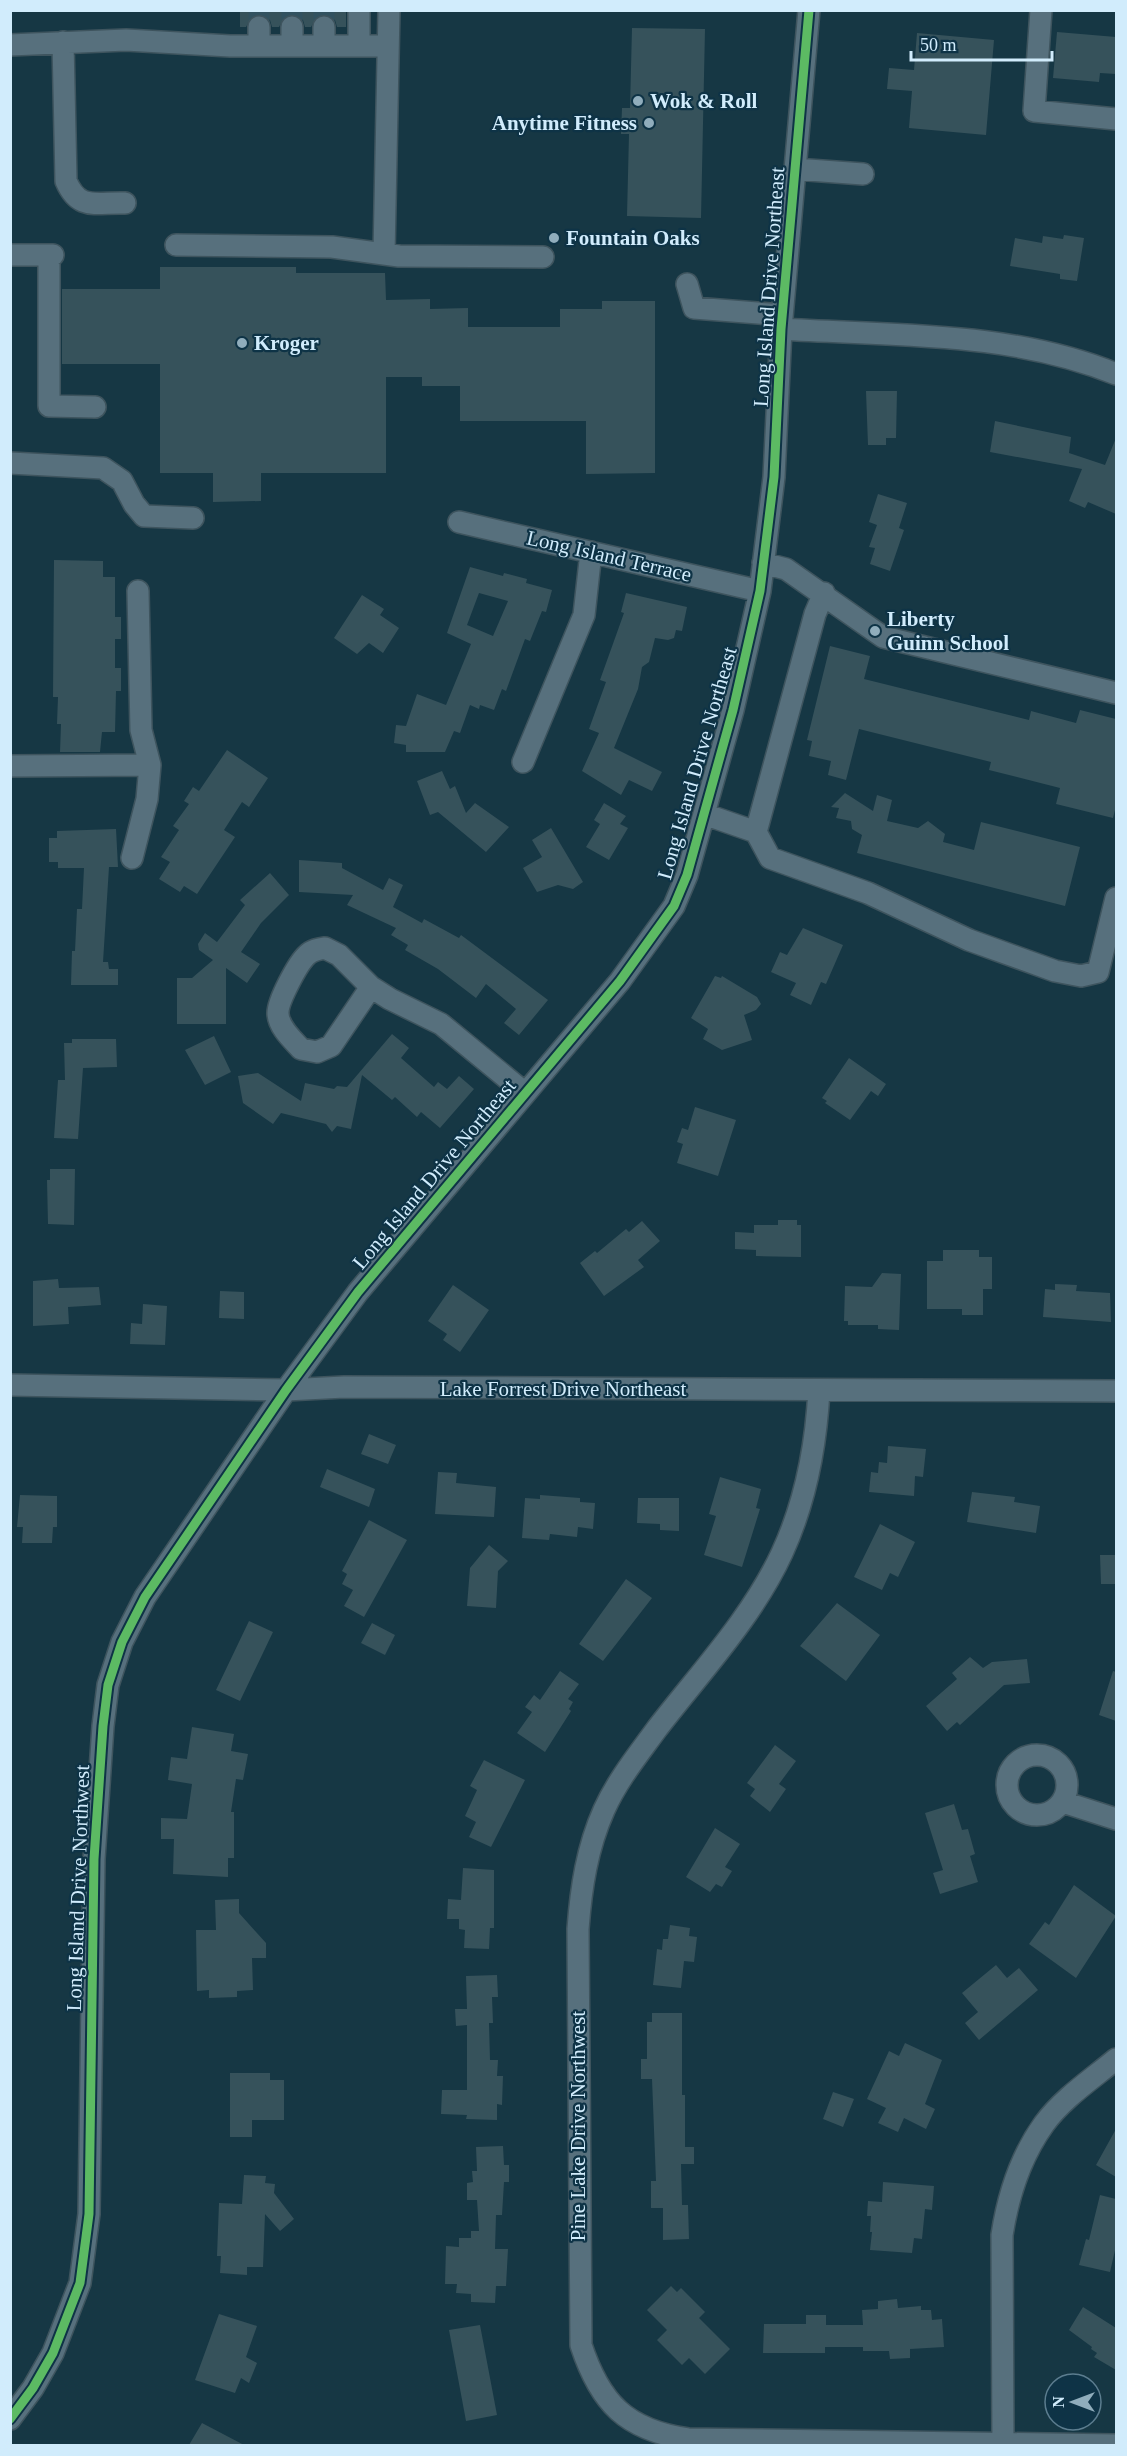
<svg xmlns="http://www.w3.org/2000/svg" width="1127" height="2456" font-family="Georgia,serif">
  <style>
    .building { fill: #36525b; fill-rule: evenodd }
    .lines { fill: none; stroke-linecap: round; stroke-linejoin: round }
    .minor-tunnel { stroke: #325260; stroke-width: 21; stroke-dasharray: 21 10; stroke-linecap: butt }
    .minor-casing { stroke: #3e545e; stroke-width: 24 }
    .minor { stroke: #57707d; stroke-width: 21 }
    .cycleway-casing { stroke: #0e3346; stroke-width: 13 }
    .cycleway { stroke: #5cba63; stroke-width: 9 }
    .poi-dot { fill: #90adbc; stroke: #0e3346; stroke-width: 2 }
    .labels { text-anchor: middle; stroke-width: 4.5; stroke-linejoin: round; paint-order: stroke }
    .poi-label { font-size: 21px; font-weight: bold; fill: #d1ecfc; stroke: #0e3346; text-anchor: start }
    .street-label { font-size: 21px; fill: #d1ecfc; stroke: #0e3346 }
  </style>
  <rect width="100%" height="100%" fill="#163744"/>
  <path class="building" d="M240,10H346V27H337L335,20L325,14L317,16L311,27H305L303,20L293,14L285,16L279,27H272L270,20L260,14L252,16L246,27H240Z
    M632,28L705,29L701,218L627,216L629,134H621L622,108H630Z
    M1057,32L1116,37V74L1100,73L1099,82L1053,78Z
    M917,33L994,40L986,135L909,128L912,91L887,89L889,68L914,70Z
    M1064,235L1084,238L1077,281L1060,279V274L1010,266L1015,238L1042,243L1043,236L1063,239Z
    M160,267H296V273H385L386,300L430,299V309L468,308V327H560V309H602V301H655V473L586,474V421H460V386H422V377H386V473H261V501L213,502V473H160V364H62V289H160Z
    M866,391H897L896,438H886V445H868Z
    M995,421L1071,437L1069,453L1105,465L1116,438V514L1088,502L1085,508L1069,501L1082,469L990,452Z
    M878,494L907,503L899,528L904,530L890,571L870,564L875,548L869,547L877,525L869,522Z
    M54,560L103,561V577H115V617H121V639H115V668H121V691H116L115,732H102L100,752H60L61,724H57L58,697H53Z
    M470,567L503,576L504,573L527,579L526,583L552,590L546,612L542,611L530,641L525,639L506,691L502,689L494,710L480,705L479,709L470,705L460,733L454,731L445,752H406V745L394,743L396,725L406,726L417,694L446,705L471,644L447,633ZM479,593L508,601L493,636L467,625Z
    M626,593L687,607L682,631L676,630L674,638L668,640L655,638L649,662L642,667L638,689L614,748L662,772L652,791L629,780L621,795L582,771L599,733L589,729L606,682L600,680L624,613L621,612Z
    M362,595L384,609L380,615L399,628L383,653L369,643L357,654L334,638Z
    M830,646L870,656L864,679L1029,720L1031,711L1076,723L1080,710L1116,719V806L1113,818L1056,804L1060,788L989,770L991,762L859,729L846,780L828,775L831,761L809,756L812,741L807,740Z
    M227,750L268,778L249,807L242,802L224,830L235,837L197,894L184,886L180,892L159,879L170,862L161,857L179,830L173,826L189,804L184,801L193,787L199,791Z
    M442,771L450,789L455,786L466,813L475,803L509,827L486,852L438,812L430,815L417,781Z
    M845,793L873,811L877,795L892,800L887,821L918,828L928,821L945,834L943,842L974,850L981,822L1080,847L1065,906L857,853L862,835L852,829L851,821L836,818L839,808L831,807Z
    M604,803L626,816L620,824L628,828L609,860L586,847L600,824L594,820Z
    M551,828L583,882L573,889L558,885L537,892L523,868L542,857L532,840Z
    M116,829L118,867H109L103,962H108L109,969H118V985H71L72,951H75L77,909H82L84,868H58V862H49V838H57V831Z
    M299,860L342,863V868L383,890L389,878L403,885L393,907L422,923L424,919L459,938L461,935L548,1000L519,1035L504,1023L516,1009L486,984L476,998L438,969L405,950L408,945L391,935L396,928L347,905L353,895L299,892Z
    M270,873L289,895L261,923L241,952L260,964L247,983L226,968V1024H177V978H192L213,960L199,950L198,944L205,933L217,942L245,905L240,900Z
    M803,928L843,945L826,984L821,982L811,1005L790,995L796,983L771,972L780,952L787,955Z
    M715,976L721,978L722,976L757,997L761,1004L756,1010L744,1015L752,1040L722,1050L703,1039L708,1029L691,1018Z
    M392,1034L409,1048L401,1058L434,1087L438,1082L447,1089L459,1076L474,1089L440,1128L421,1112L417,1117L395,1097L392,1100L362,1075L351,1129L337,1126L332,1132L326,1124L281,1113L273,1124L243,1103L238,1076L258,1073L301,1101L305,1083L334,1089L337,1086L347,1087Z
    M214,1036L231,1072L205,1085L185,1050Z
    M72,1039H116L117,1067L83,1068L78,1139L54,1138L58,1080H65L64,1043H72Z
    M849,1058L886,1084L878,1096L871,1091L850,1120L825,1103L827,1101L822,1098Z
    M695,1107L736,1120L718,1176L677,1163L683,1144L677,1142L682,1128L688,1130Z
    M50,1169H75L74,1225L48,1224L47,1180H50Z
    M778,1220H797V1225H801V1257L756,1256V1250L735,1249V1232L754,1233V1225H778Z
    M642,1221L660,1241L638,1260L644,1267L604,1296L580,1263L595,1251L597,1253L626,1229L629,1232Z
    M943,1250H979V1257H992V1289H983V1315H962V1309H927V1261H943Z
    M882,1273L901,1274L899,1330L878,1329V1325H848V1321H844L845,1286L872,1287Z
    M58,1279L59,1288L99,1287L101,1305L68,1307L69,1324L33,1326V1281Z
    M1055,1284L1077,1285L1076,1291L1110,1293L1111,1322L1043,1317L1045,1289L1055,1290Z
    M453,1285L489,1310L460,1352L443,1340L447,1334L428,1321Z
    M220,1291L244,1292V1319L219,1318Z
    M143,1304L167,1306L165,1345L130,1344L131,1323L142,1324Z
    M369,1434L396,1445L388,1464L361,1454Z
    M888,1446L926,1449L923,1477L915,1476L914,1496L869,1492L871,1472L878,1473L879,1462L887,1463Z
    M327,1469L375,1489L369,1507L320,1487Z
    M438,1472L457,1473L456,1483L496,1487L494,1517L435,1514Z
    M720,1477L761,1489L756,1508L760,1509L742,1567L704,1555L716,1516L709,1514Z
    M972,1492L1015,1497L1014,1502L1040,1506L1036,1533L967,1522Z
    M20,1495L57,1496V1527H53L52,1543H22L23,1527H17Z
    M540,1495L580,1498V1502L595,1503L593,1529L578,1527L577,1537L550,1534L549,1540L522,1538L525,1498L540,1499Z
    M638,1498H679V1531L660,1530V1524L637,1523Z
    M369,1520L407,1540L364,1617L344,1606L353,1590L342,1584L347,1574L342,1571Z
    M880,1524L915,1542L898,1577L890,1573L882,1590L854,1577Z
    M489,1545L508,1561L498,1571L496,1608L467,1606L470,1568Z
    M1100,1555H1116V1584H1101Z
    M626,1579L652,1598L603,1661L579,1644Z
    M837,1603L880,1635L846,1681L800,1646Z
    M249,1621L273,1632L240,1701L216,1690Z
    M372,1623L395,1635L385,1655L361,1643Z
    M970,1657L983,1668L992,1662L1027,1659L1030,1683L1004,1685L960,1725L957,1722L947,1731L926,1706L957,1679L952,1673Z
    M560,1671L579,1684L568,1699L573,1702L569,1709L571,1711L545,1752L517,1733L532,1712L525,1707L534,1695L540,1700Z
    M1113,1671L1116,1672V1721L1099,1715Z
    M192,1727L234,1734L231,1751L248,1754L243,1780L236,1779L231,1812H234V1858H228V1877L173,1874L174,1839H161V1818L187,1819L192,1784L168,1780L171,1757L187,1759Z
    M775,1745L796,1761L779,1784L786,1789L770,1812L750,1796L755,1789L747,1783Z
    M484,1760L525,1780L491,1847L469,1837L476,1822L465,1816L477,1790L470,1786Z
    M954,1804L962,1830L968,1829L975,1854L970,1856L978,1882L940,1894L933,1873L943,1870L925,1813Z
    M715,1828L740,1844L725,1867L732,1871L722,1887L716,1884L710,1892L686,1877Z
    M463,1868L494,1870V1928H490L489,1949L464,1948L465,1930L459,1929V1919H447L448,1899L461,1900Z
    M1074,1885L1116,1916L1076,1978L1029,1944L1045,1922L1049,1925Z
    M239,1899V1913L266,1943V1958H252L253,1990L237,1991V1997L209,1998V1990L197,1991L196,1930H216L215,1900Z
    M670,1925L690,1928L689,1936L697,1937L694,1962L684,1961L681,1988L653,1985L657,1949L662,1950L663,1939H668Z
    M996,1965L1007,1978L1019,1968L1038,1990L979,2040L965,2023L978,2012L962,1993Z
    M497,1975L498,1997H492L493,2023H489L490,2060H498L497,2076H503L502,2105L497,2104V2120L466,2119L467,2115L441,2114L442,2090H467V2025L456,2026L455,2009H467L466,1976Z
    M652,2013H682V2095H685V2147H694V2164H681L682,2205H688L689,2239L663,2240V2208H651V2181H656L652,2079H641V2059H647V2022H652Z
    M905,2043L942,2060L925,2104L935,2109L926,2129L904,2118L898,2132L878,2123L886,2108L867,2099L889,2051L899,2056Z
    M230,2073H270V2080H284V2120H252V2137H230Z
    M833,2092L854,2099L843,2127L823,2119Z
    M1116,2129V2177L1096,2165Z
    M503,2146L504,2165H509V2182H504L502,2215H496L495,2249H508L506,2286H496L495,2303L471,2302V2294L456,2293L457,2284H445L446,2246L459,2247V2238H471V2231H479L477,2200H467V2183L473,2182L472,2171H477L476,2147Z
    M244,2175L266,2176L265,2183L275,2184L274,2193L294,2219L280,2231L265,2214L263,2267H247V2275L220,2273L221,2256H217L219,2203L242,2204Z
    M883,2182L934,2186L932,2210L925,2209L922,2239L914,2238L912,2253L870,2250L872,2232H870L871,2216H867L868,2201L882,2202Z
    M1100,2195L1116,2199V2246L1110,2272L1079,2265L1086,2239L1089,2240Z
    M671,2286L677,2292L681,2288L705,2312L699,2318L730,2349L705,2374L689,2358L682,2365L657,2340L667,2330L647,2310Z
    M897,2299L898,2308L921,2306V2310H931L932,2320L942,2319L944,2347L910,2349V2358L890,2359L889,2351H863V2347H825V2353H763L764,2324H806V2315H826V2325H863L862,2310L878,2309V2301Z
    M1083,2307L1116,2328V2370L1094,2357L1097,2353L1091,2349L1092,2347L1069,2330Z
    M219,2314L257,2326L246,2357L257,2363L249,2383L241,2378L235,2393L195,2380Z
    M480,2325L497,2415L466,2421L449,2330Z
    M202,2423L244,2445H189Z"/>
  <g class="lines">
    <path class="minor-tunnel" d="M259,10V27
      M292,10V27
      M324,10V27"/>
    <g class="minor-casing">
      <path id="minor" d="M359,10V46
        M1041,10L1034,111L1116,119
        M259,27V46
        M292,27V46
        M63,42L66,181C79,211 95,202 125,203
        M10,45L126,40L230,46H388
        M324,46V27
        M795,169L863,174
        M176,245L332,247L399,256L543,257
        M384,254L389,10
        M10,255H53
        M49,255V406L95,407
        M687,284L694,308L782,315
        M781,329C893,336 1011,331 1116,374
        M10,463L103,468L122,481L134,504L144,516L193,518
        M459,522L760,591
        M763,563L786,569L883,637L1116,693
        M523,762L584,615L591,552
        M10,766L150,765
        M704,814L756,832L770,858L868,893L969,940L1055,971L1081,976L1098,972L1116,898
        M756,832L815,614L824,593
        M132,858L147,799L150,765L141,730L138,591
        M325,948L339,955L371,987L331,1046L317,1052L301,1049C293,1040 279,1028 278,1014C277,1002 298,963 307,955C312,950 318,949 325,948Z
        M371,987L390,999L441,1024L525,1093
        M10,1385L286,1390L344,1387L1116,1391
        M819,1390C816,1447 806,1501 782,1553C752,1618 699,1674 656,1730C637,1756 617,1781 604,1810C587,1848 581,1888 578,1929L581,2345C600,2403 626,2430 688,2439L1116,2445
        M1007 1785a30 30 0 1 1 60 0a30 30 0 1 1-60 0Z
        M1063,1802L1116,1819
        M10,2419L33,2388L53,2353L80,2283L89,2214L94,1859L103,1726L108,1685L122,1642L145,1597L286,1390L358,1292L620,981L674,906L687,875L733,710L760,591L774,477L781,329L809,10
        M1003,2446L1002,2235C1008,2196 1021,2156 1044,2124C1063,2098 1092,2079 1116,2059"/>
    </g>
    <use href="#minor" class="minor"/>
    <g class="cycleway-casing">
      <path id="cycleway" d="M10,2419L33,2388L53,2353L80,2283L89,2214L94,1859L103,1726L108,1685L122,1642L145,1597L286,1390L358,1292L620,981L674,906L687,875L733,710L760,591L774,477L781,329L809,10"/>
    </g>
    <use href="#cycleway" class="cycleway"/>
  </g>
  <g class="poi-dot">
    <circle cx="638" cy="101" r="6"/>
    <circle cx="649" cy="123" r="6"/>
    <circle cx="554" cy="238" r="6"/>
    <circle cx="242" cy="343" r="6"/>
    <circle cx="875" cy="631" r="6"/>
  </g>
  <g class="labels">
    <g class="poi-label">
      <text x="650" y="108">Wok &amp; Roll</text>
      <text x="637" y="130" text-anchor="end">Anytime Fitness</text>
      <text x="566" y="245">Fountain Oaks</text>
      <text x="254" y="350">Kroger</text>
      <text x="887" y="626">Liberty<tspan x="887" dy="24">Guinn School</tspan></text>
    </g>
    <g class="street-label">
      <text transform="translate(769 287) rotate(-86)" y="7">Long Island Drive Northeast</text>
      <text transform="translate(609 556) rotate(13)" y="7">Long Island Terrace</text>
      <text transform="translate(697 763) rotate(-74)" y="7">Long Island Drive Northeast</text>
      <text transform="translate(434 1174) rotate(-50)" y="7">Long Island Drive Northeast</text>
      <text x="563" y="1396">Lake Forrest Drive Northeast</text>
      <text transform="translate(78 1888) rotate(-88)" y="7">Long Island Drive Northwest</text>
      <text transform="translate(578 2126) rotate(-90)" y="7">Pine Lake Drive Northwest</text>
    </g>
  </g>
  <rect width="1127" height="2456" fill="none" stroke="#d1ecfc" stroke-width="24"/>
  <g transform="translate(1073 2402) rotate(270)"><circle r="28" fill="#0e3346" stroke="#5c7d8f" stroke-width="1.5"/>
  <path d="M0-4.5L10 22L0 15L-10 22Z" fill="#90adbc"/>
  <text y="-9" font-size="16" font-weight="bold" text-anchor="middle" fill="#d1ecfc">N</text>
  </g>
  <path d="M911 51v9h141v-9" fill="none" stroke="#d1ecfc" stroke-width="3"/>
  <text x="920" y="51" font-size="18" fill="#d1ecfc" stroke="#0e3346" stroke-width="4.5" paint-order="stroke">50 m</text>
</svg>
